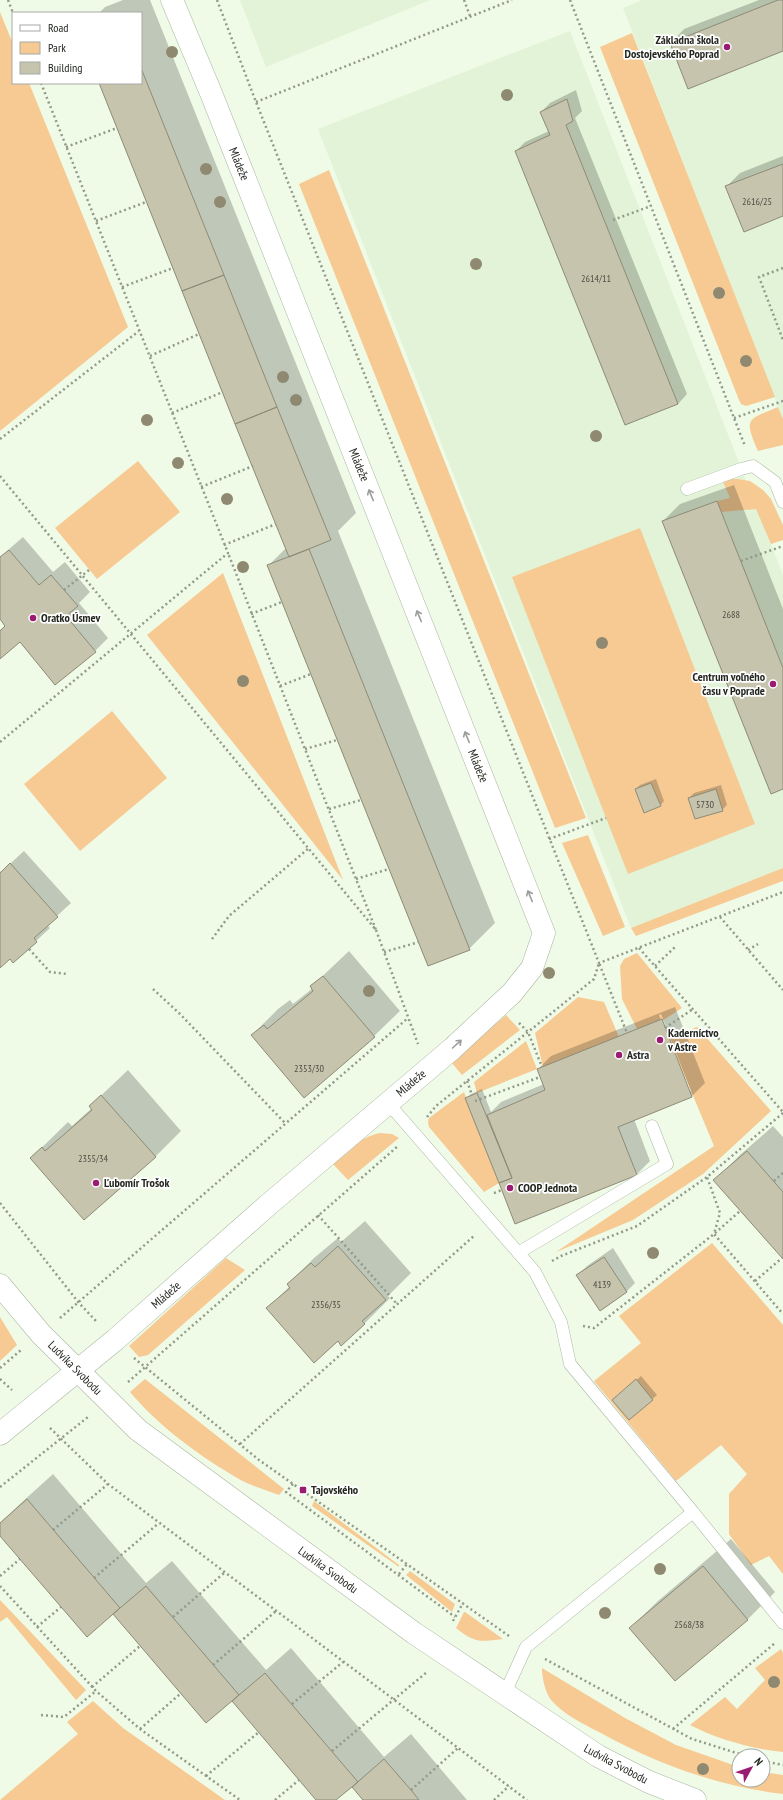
<svg xmlns="http://www.w3.org/2000/svg" width="783" height="1800" font-family="'PT Sans Narrow',sans-serif">
  <style>
    .built { fill: #e2f3d7 }
    .green { fill: #f6ca92 }
    .shadow { fill: #0003; fill-rule: evenodd }
    .building { fill: #c6c4ad; stroke: #8d8b76 }
    .lines { fill: none; stroke-linecap: round; stroke-linejoin: round }
    .service-casing { stroke: #aab6a2; stroke-width: 13 }
    .minor-casing { stroke: #aab6a2; stroke-width: 23 }
    .path { stroke: #919a8b; stroke-width: 2.5; stroke-dasharray: 2 3; stroke-linecap: butt }
    .service { stroke: #fff; stroke-width: 12 }
    .minor { stroke: #fff; stroke-width: 22 }
    .tree { fill: #8e8970 }
    .oneway { stroke: #9c9e9b }
    .poi-dot { fill: #991b72; stroke: #fff; stroke-width: 1.5 }
    .labels { text-anchor: middle; stroke-width: 3.5; stroke-linejoin: round; paint-order: stroke }
    .number-label { font-size: 10px; fill: #4c4e43 }
    .poi-label { font-size: 12px; font-weight: bold; fill: #232720; stroke: #fff; text-anchor: start }
    .street-label { font-size: 12px; fill: #232720; stroke: #fff }
  </style>
  <rect width="100%" height="100%" fill="#effbe6"/>
  <path class="built" d="M240,0H430L266,67Z
    M642,0H783V419L623,8Z
    M570,31L783,575V868L631,928L318,129Z"/>
  <path class="green" d="M0,12L13,44V83H29L128,327L0,431Z
    M632,33L775,397L746,406L741,404L739,400L600,47Z
    M329,170L586,818L555,828L299,184Z
    M778,407L783,419V445L758,451C743,417 748,420 778,407Z
    M138,461L180,512L97,579L55,528Z
    M738,479L750,481L763,490L771,499L783,525V540L771,544L756,509L721,512L717,501L730,498L723,482L730,479Z
    M640,528L755,824L628,874L512,577Z
    M223,573L343,880L147,635Z
    M112,711L167,778L80,851L24,784Z
    M588,835L625,927L603,936L562,843Z
    M783,868V881L636,936L631,928Z
    M637,953L682,1008L662,1021L637,1029L622,999L620,966L624,959Z
    M578,997L604,1002L619,1037L543,1067L535,1033Z
    M506,1015L520,1030L462,1075L451,1062Z
    M697,1027L771,1111L703,1174L633,1220L556,1252L714,1146L669,1038Z
    M526,1041L537,1069L477,1093L474,1082Z
    M464,1092L499,1183L484,1192L429,1127L428,1122L429,1118Z
    M380,1133L392,1134L399,1138L348,1180L333,1164C348,1151 360,1137 380,1133Z
    M712,1243L783,1325V1574L769,1556L751,1565L729,1534V1494L747,1474L721,1445L676,1481L594,1381L641,1343L619,1316Z
    M226,1258L245,1270L148,1355L139,1357L129,1346Z
    M0,1317L17,1345L0,1361Z
    M145,1379L284,1489L279,1495C266,1490 251,1486 239,1479C201,1457 158,1426 130,1392Z
    M314,1501L399,1565V1567L312,1506Z
    M410,1571L455,1604L452,1612L406,1575Z
    M0,1600L86,1690L76,1700L7,1617L0,1622Z
    M464,1612H465L503,1639C479,1642 475,1643 456,1628Z
    M781,1649L783,1653V1752C752,1749 717,1739 690,1725L725,1697L737,1709L765,1680L755,1668Z
    M542,1668L625,1718L676,1745L739,1767V1780H763V1772L783,1775V1794C717,1786 657,1764 599,1732C583,1724 563,1714 551,1700C545,1692 542,1678 542,1668Z
    M93,1701L123,1728L225,1800H0L78,1734L67,1722Z"/>
  <path class="shadow" d="M123,0H150L356,513L338,531L495,923L469,949L268,566L286,548L100,83H141V13H99L105,7Z
    M759,0H783V50L671,43L684,29Z
    M576,90L582,111L575,118L687,394L678,404L516,151L525,142L549,131L541,112L550,103Z
    M783,156V215L727,186L740,173Z
    M734,485L783,609V788L663,521L680,504Z
    M23,537L53,572L65,562L90,592L79,603L108,638L95,651L20,641L0,657V630L6,625L0,618V557Z
    M656,779L664,801L660,806L636,789L640,785Z
    M721,785L727,805L722,810L689,798L694,793Z
    M24,851L71,903L47,925L50,928L36,941L10,958L0,966V871L1,872Z
    M349,951L400,1011L374,1036L252,1035L278,1009L290,1000L293,1004L313,988L312,986Z
    M675,1007L705,1083L692,1096L634,1119L650,1161L637,1174L516,1222L466,1098L471,1094L482,1089L491,1112L501,1102L544,1084L538,1069L551,1056ZM661,1014L691,1091H689L659,1015Z
    M128,1070L181,1131L155,1157L31,1158L68,1122L72,1126L92,1108L90,1106Z
    M773,1126L783,1137V1258L715,1180L741,1154Z
    M365,1221L411,1273L388,1296L390,1298L364,1324L338,1340L268,1308L290,1286L288,1284L314,1258L338,1238L341,1242Z
    M613,1248L635,1283L626,1292L578,1275L587,1266Z
    M641,1376L657,1395L629,1419L613,1400Z
    M53,1474L146,1583L172,1561L266,1670L291,1648L384,1757L411,1734L467,1800H364L352,1785L335,1800H318L232,1700L113,1613L0,1534V1523L21,1503Z
    M731,1539L775,1592L748,1619L675,1680L630,1628L658,1601Z"/>
  <path class="building" d="M778,0H783V51L688,89L670,43Z
    M141,68L224,275L182,291L99,83H141Z
    M567,99L573,121L566,125L678,404L625,425L515,151L550,135L540,112Z
    M783,164V216L744,232L725,186Z
    M224,275L277,407L235,424L182,291Z
    M277,407L331,540L289,557L235,424Z
    M717,501L783,668V789L771,794L662,521Z
    M309,549L470,950L428,966L267,565Z
    M9,550L39,585L51,575L78,606L66,616L96,652L55,685L20,642L0,659V631L5,626L0,619V557Z
    M651,783L661,806L644,813L635,789Z
    M716,789L723,811L695,819L688,798Z
    M10,863L58,917L34,938L37,942L13,963L10,959L0,968V873Z
    M323,976L375,1037L304,1098L251,1035L264,1025L267,1029L313,991L310,986Z
    M662,1019L692,1097L618,1127L637,1175L515,1224L499,1183L512,1178L487,1115L545,1090L537,1069Z
    M477,1093L512,1178L499,1183L465,1098Z
    M101,1095L156,1157L84,1220L30,1158L42,1147L45,1151L92,1110L89,1106Z
    M747,1151L783,1192V1259L713,1180Z
    M338,1246L386,1300L362,1321L365,1324L341,1346L338,1341L314,1363L266,1308L290,1288L287,1284L311,1263L315,1267Z
    M604,1257L627,1292L600,1311L576,1275Z
    M636,1379L653,1400L629,1420L612,1400Z
    M27,1499L120,1608L87,1637L0,1536V1523Z
    M703,1566L748,1620L675,1681L629,1628Z
    M146,1586L239,1695L206,1723L113,1614Z
    M265,1673L358,1782L336,1800H316L232,1701Z
    M384,1759L411,1790L419,1800H363L352,1787Z"/>
  <g class="lines">
    <g class="service-casing">
      <path id="service" d="M687,489L741,469L753,466L775,482L783,502
        M388,1103L535,1272L561,1322L570,1364L693,1512
        M518,1253L667,1164L652,1126
        M505,1693L526,1647L693,1512L783,1623"/>
    </g>
    <g class="minor-casing">
      <path id="minor" d="M0,1285L41,1334L138,1430L414,1633L598,1756L649,1782L695,1800
        M0,1434L115,1340L268,1205L453,1048L512,993L532,968L544,933L211,93L172,0"/>
    </g>
    <path class="path" d="M8,0L13,13
      M217,0L256,102L599,963L783,892
      M464,0L470,16
      M570,0L745,446
      M256,102L512,0
      M66,147L117,128
      M613,220L651,206
      M96,221L146,202
      M783,268L759,277L783,340
      M122,287L173,268
      M150,356L199,334
      M172,413L223,392
      M734,418L783,401
      M0,439L139,331
      M0,476L376,930L228,553
      M201,487L253,466
      M224,545L276,524
      M741,561L783,546
      M64,590L89,570
      M251,614L282,602
      M280,686L311,674
      M0,742L228,553L41,83
      M305,749L337,740
      M329,809L361,800
      M549,839L606,818
      M356,879L389,869
      M720,917L783,990
      M376,930L418,1044
      M212,939L229,916L309,848
      M639,948L783,1112
      M29,949L50,972L67,974
      M748,950L758,944
      M384,952L419,942
      M655,966L675,947
      M153,989L180,1014L285,1123
      M519,1023L528,1032L542,1067
      M665,1028L693,1009
      M467,1081L472,1095
      M475,1101L540,1077
      M783,1113L707,1177L720,1213L714,1234L783,1314
      M427,1117L436,1106L594,979L599,963L627,1033
      M774,1181L783,1173
      M494,1193L502,1190
      M0,1203L79,1303L96,1321
      M318,1215L397,1304
      M552,1261L561,1256L637,1226L707,1177
      M755,1281L782,1258
      M60,1318L408,1018
      M583,1326L594,1328L714,1234L740,1211
      M134,1358L259,1460L509,1636
      M0,1368L21,1350
      M0,1379L12,1390
      M128,1382L398,1146
      M50,1428L108,1484L527,1800
      M240,1444L475,1235
      M293,1484L286,1492L455,1617
      M0,1487L88,1417
      M53,1530L108,1484
      M399,1574L407,1564
      M0,1576L20,1559
      M94,1578L159,1523
      M0,1586L96,1691L140,1729L240,1800
      M173,1617L224,1573
      M453,1621L463,1603
      M37,1627L61,1607
      M545,1659L692,1739L746,1756
      M213,1665L276,1611
      M92,1687L140,1646
      M292,1704L343,1662
      M41,1715L64,1717L96,1691
      M140,1729L180,1694
      M673,1729L775,1643
      M332,1751L427,1672
      M763,1761L783,1765
      M206,1776L259,1732
      M411,1790L458,1748
      M275,1800L299,1780
      M494,1800L509,1786"/>
    <use href="#service" class="service"/>
    <use href="#minor" class="minor"/>
  </g>
  <g class="tree">
    <circle cx="172" cy="52" r="6"/>
    <circle cx="507" cy="95" r="6"/>
    <circle cx="206" cy="169" r="6"/>
    <circle cx="220" cy="202" r="6"/>
    <circle cx="476" cy="264" r="6"/>
    <circle cx="719" cy="293" r="6"/>
    <circle cx="746" cy="361" r="6"/>
    <circle cx="283" cy="377" r="6"/>
    <circle cx="296" cy="400" r="6"/>
    <circle cx="147" cy="420" r="6"/>
    <circle cx="596" cy="436" r="6"/>
    <circle cx="178" cy="463" r="6"/>
    <circle cx="227" cy="499" r="6"/>
    <circle cx="243" cy="567" r="6"/>
    <circle cx="602" cy="643" r="6"/>
    <circle cx="243" cy="681" r="6"/>
    <circle cx="549" cy="973" r="6"/>
    <circle cx="369" cy="991" r="6"/>
    <circle cx="653" cy="1253" r="6"/>
    <circle cx="660" cy="1569" r="6"/>
    <circle cx="605" cy="1613" r="6"/>
    <circle cx="774" cy="1682" r="6"/>
    <circle cx="703" cy="1769" r="6"/>
  </g>
  <defs><path id="oneway-shaft" d="M-6 0H5M1.5-3L5.5 0L1.5 3" fill="none" stroke-width="1.6" stroke-linecap="round" stroke-linejoin="round"/></defs>
  <g class="oneway">
    <use href="#oneway-shaft" transform="translate(371 495) rotate(-112)"/>
    <use href="#oneway-shaft" transform="translate(419 616) rotate(-112)"/>
    <use href="#oneway-shaft" transform="translate(467 737) rotate(-112)"/>
    <use href="#oneway-shaft" transform="translate(530 896) rotate(-112)"/>
    <use href="#oneway-shaft" transform="translate(457 1044) rotate(-42)"/>
  </g>
  <g class="poi-dot">
    <circle cx="727" cy="47" r="4"/>
    <circle cx="33" cy="618" r="4"/>
    <circle cx="773" cy="684" r="4"/>
    <circle cx="660" cy="1040" r="4"/>
    <circle cx="619" cy="1055" r="4"/>
    <circle cx="96" cy="1183" r="4"/>
    <circle cx="510" cy="1188" r="4"/>
    <rect x="299" y="1486" width="8" height="8" rx="2"/>
  </g>
  <g class="labels">
    <g class="number-label">
      <text x="757" y="205">2616/25</text>
      <text x="596" y="282">2614/11</text>
      <text x="731" y="618">2688</text>
      <text x="705" y="808">5730</text>
      <text x="309" y="1072">2353/30</text>
      <text x="93" y="1162">2355/34</text>
      <text x="602" y="1288">4139</text>
      <text x="326" y="1308">2356/35</text>
      <text x="689" y="1628">2568/38</text>
    </g>
    <g class="poi-label">
      <text x="719" y="44" text-anchor="end">Základna škola<tspan x="719" dy="14">Dostojevského Poprad</tspan></text>
      <text x="41" y="622">Oratko Úsmev</text>
      <text x="765" y="681" text-anchor="end">Centrum voľného<tspan x="765" dy="14">času v Poprade</tspan></text>
      <text x="668" y="1037">Kaderníctvo<tspan x="668" dy="14">v Astre</tspan></text>
      <text x="627" y="1059">Astra</text>
      <text x="104" y="1187">Ľubomír Trošok</text>
      <text x="518" y="1192">COOP Jednota</text>
      <text x="311" y="1494">Tajovského</text>
    </g>
    <g class="street-label">
      <text transform="translate(239 164) rotate(68)" y="4">Mládeže</text>
      <text transform="translate(359 465) rotate(68)" y="4">Mládeže</text>
      <text transform="translate(478 766) rotate(68)" y="4">Mládeže</text>
      <text transform="translate(411 1083) rotate(-40)" y="4">Mládeže</text>
      <text transform="translate(166 1295) rotate(-41)" y="4">Mládeže</text>
      <text transform="translate(75 1368) rotate(45)" y="4">Ludvíka Svobodu</text>
      <text transform="translate(328 1570) rotate(36)" y="4">Ludvíka Svobodu</text>
      <text transform="translate(616 1764) rotate(28)" y="4">Ludvíka Svobodu</text>
    </g>
  </g>
  <rect x="12" y="12" width="130" height="72" fill="#ffffff" stroke="#a7a9a6"/>
  <rect x="20" y="25" width="20" height="6" fill="#ffffff" stroke="#a7a9a6"/>
  <text x="48" y="32" font-size="12" fill="#232720">Road</text>
  <rect x="20" y="42" width="20" height="12" fill="#f6ca92" stroke="#a7a9a6"/>
  <text x="48" y="52" font-size="12" fill="#232720">Park</text>
  <rect x="20" y="62" width="20" height="12" fill="#c6c4ad" stroke="#a7a9a6"/>
  <text x="48" y="72" font-size="12" fill="#232720">Building</text>
  <g transform="translate(751 1768) rotate(50)"><circle r="19" fill="#ffffff" stroke="#a7a9a6"/>
  <path d="M0-3L7 15L0 10L-7 15Z" fill="#991b72"/>
  <text y="-6" font-size="11" font-weight="bold" text-anchor="middle" fill="#232720">N</text>
  </g>
</svg>
